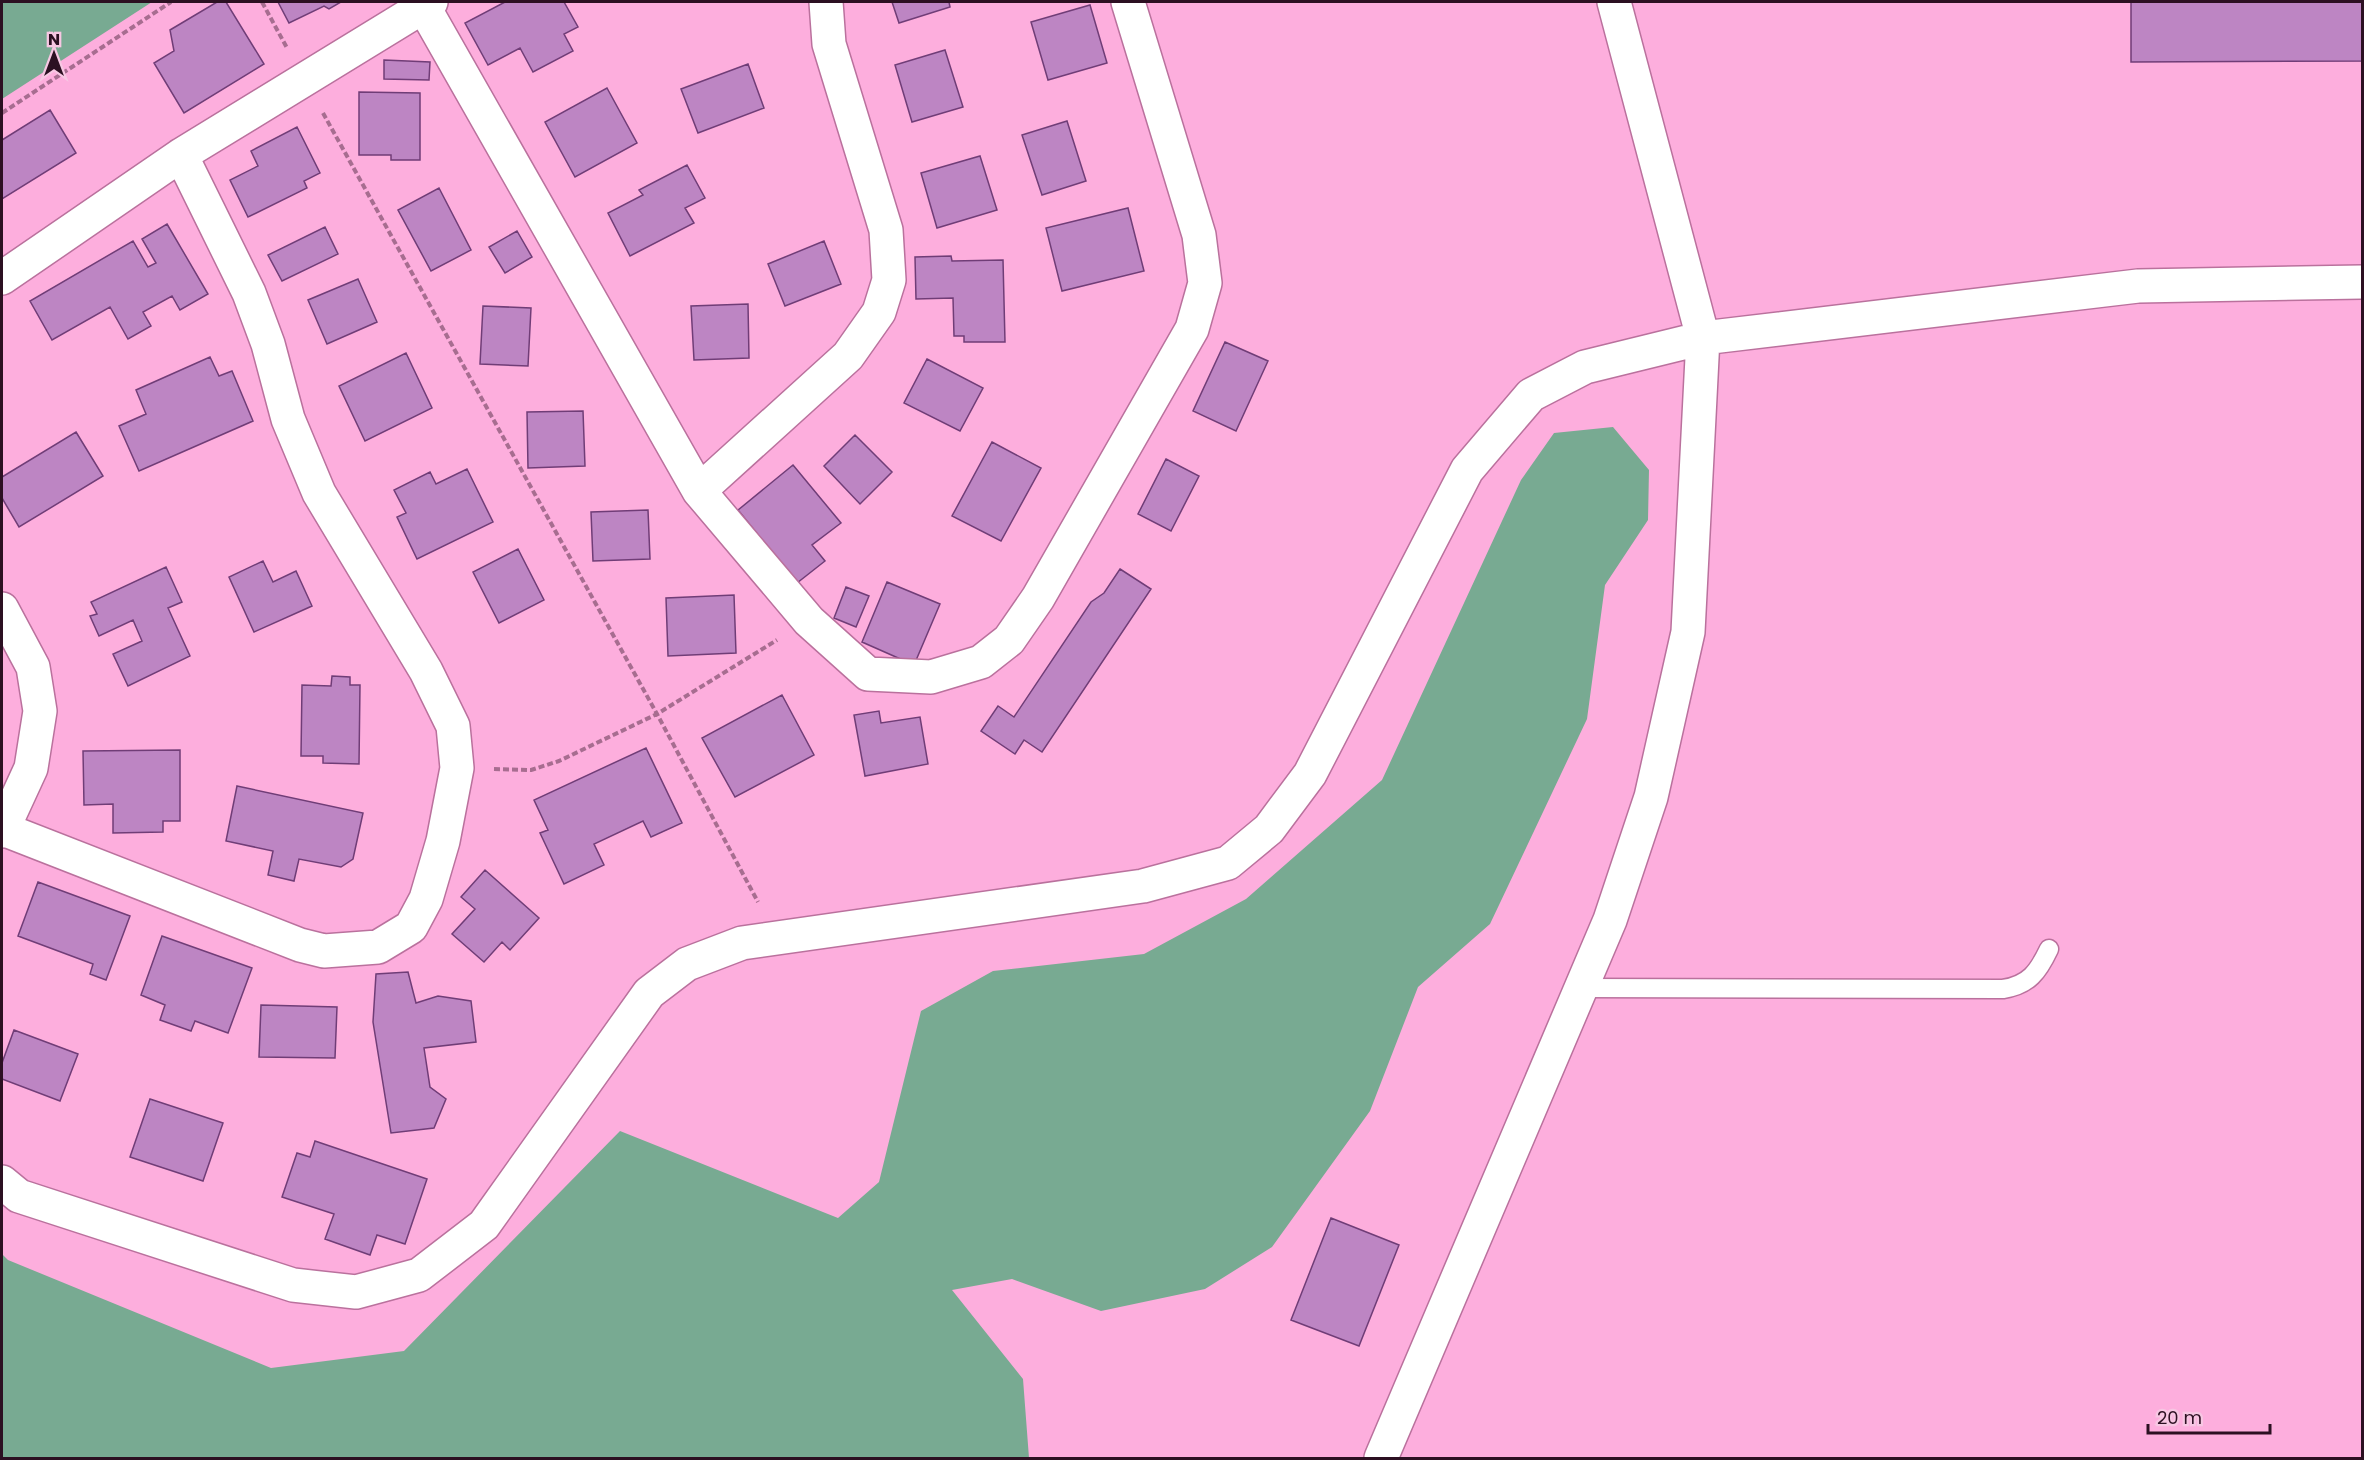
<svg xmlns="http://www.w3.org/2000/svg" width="2364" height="1460" font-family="Poppins,sans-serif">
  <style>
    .green { fill: #78aa92 }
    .building { fill: #bd85c3; stroke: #703d77; stroke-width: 1.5 }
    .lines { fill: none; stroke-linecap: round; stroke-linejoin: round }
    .service-casing { stroke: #ba719d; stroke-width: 21 }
    .minor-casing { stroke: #ba719d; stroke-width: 36 }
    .tertiary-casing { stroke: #ba719d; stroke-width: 36 }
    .path { stroke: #a76d90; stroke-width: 4; stroke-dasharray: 6 3; stroke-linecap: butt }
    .service { stroke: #fff; stroke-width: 18 }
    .minor { stroke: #fff; stroke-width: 33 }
    .tertiary { stroke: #fff; stroke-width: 33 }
  </style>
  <rect width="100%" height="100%" fill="#fdaedd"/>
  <path class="green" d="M2,2H152L2,99Z
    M1613,427L1649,470L1648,520L1605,585L1587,719L1490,924L1418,987L1370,1111L1272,1247L1205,1289L1101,1311L1012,1279L952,1290L1023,1379L1029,1458H2V1254L8,1260L271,1368L404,1351L620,1131L838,1218L879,1182L921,1011L993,971L1144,954L1246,899L1382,780L1521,480L1554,433Z"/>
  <path class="building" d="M217,2H226L264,64L184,113L154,63L174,51L170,30Z
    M278,2H341L329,9L324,6L289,23Z
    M505,2H564L578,27L564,34L573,51L533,72L520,48L488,65L465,23Z
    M892,2H949L950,7L899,23Z
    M2131,2H2362V61L2131,62Z
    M1090,5L1107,63L1048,80L1031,22Z
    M945,50L963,107L912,122L895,65Z
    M384,60L430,62L429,80L384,79Z
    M748,64L764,108L698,133L681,89Z
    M607,88L637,143L575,177L545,122Z
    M359,92L420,93V160H391V155H359Z
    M50,110L76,153L2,199V140Z
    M1067,121L1086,181L1042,195L1022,135Z
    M297,127L320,173L304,181L307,188L248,217L230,180L258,166L251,151Z
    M980,156L997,210L937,228L921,173Z
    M687,165L705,198L685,208L694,223L630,256L608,213L643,195L639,190Z
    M439,188L471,250L431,271L398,210Z
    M1128,208L1144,271L1062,291L1046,228Z
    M167,224L208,294L180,310L172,296L143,312L151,326L128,339L110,307L52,340L30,301L133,241L148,267L156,263L142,239Z
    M325,227L338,254L282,281L268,255Z
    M517,231L532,257L505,273L489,247Z
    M824,241L841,284L785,306L768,264Z
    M951,256L952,261L1003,260L1005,342H964V336H954L953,298L916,299L915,257Z
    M358,279L377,322L327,344L308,300Z
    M748,304L749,358L694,360L691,306Z
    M483,306L531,308L528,366L480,364Z
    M1225,342L1268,361L1236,431L1193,411Z
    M406,353L432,408L365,441L339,386Z
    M210,357L219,376L232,371L253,421L139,471L119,426L146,414L136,390Z
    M927,359L983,388L960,431L904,403Z
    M583,411L585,466L528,468L527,412Z
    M76,432L103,476L19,527L2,498V477Z
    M855,435L892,472L860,504L824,466Z
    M992,442L1041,468L1001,541L952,516Z
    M1166,459L1199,476L1171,531L1138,514Z
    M793,465L841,523L812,545L825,561L797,583L738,510Z
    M467,469L493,522L417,559L397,517L406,513L394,490L430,472L436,484Z
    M648,510L650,559L593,561L591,512Z
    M518,549L544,600L499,623L473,572Z
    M263,561L273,582L296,571L312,606L254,632L229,577Z
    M166,567L182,602L168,608L190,656L128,686L113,654L142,641L133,620L99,636L90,616L97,614L91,602Z
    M1120,569L1151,589L1042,752L1024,740L1015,754L981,731L998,706L1014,717L1091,602L1104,593Z
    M887,582L940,604L914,665L862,642Z
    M846,587L869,596L856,627L834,618Z
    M734,595L736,653L668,656L666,598Z
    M332,676L350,677V685H360L359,764L323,763V756H301L302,685L331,686Z
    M782,695L814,755L735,797L702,738Z
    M879,711L881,723L920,717L928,764L865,776L854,715Z
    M646,748L682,823L651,837L643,821L594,844L604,865L564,884L540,833L548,830L534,800Z
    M180,750V821H163V832L113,833V804L84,805L83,751Z
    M237,786L363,813L353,859L341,867L299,859L294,881L268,875L273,851L226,841Z
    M485,870L539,918L510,950L502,942L484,962L452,934L475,909L461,897Z
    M38,882L130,916L106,980L90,974L93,964L18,936Z
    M162,936L252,968L228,1033L195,1021L191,1031L160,1020L165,1005L141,995Z
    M408,972L416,1003L438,996L471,1001L476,1042L424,1048L430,1087L446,1099L434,1128L391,1133L373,1022L376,974Z
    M261,1005L337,1007L335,1058L259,1057Z
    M14,1030L78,1054L60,1101L2,1079V1063Z
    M150,1099L223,1123L203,1181L130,1157Z
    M315,1141L427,1179L405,1244L377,1235L370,1255L325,1239L334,1214L282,1197L297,1153L310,1157Z
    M1331,1218L1399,1245L1359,1346L1291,1320Z"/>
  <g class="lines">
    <g class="service-casing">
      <path id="service" d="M1581,988L2003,989C2029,985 2038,972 2049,949"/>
    </g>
    <g class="minor-casing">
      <path id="minor" d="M421,2L699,491L809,621L868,674L931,677L981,662L1009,640L1038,598L1192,329L1205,283L1199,235L1128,2
        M2,278L181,155L431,2
        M699,491L848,356L879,312L889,280L886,230L829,44L826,2
        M3,829L300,945L324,951L378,947L411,927L426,899L443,841L457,768L453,726L426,671L319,493L288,419L268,344L249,293L181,155"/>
    </g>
    <g class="tertiary-casing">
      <path id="tertiary" d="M2,609L33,667L40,711L31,768L2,831
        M2,1182L19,1196L293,1285L356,1292L419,1275L484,1225L649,993L687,964L742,943L1143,886L1228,863L1269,829L1310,774L1467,470L1531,395L1585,367L1703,338L2138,286L2362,282
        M1381,1458L1610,920L1651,797L1688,632L1703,338L1614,2"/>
    </g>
    <path class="path" d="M262,2L287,48
      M2,113L171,2
      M323,113L657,714L758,902
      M494,769L531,770L559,761L657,714L777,640"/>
    <use href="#service" class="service"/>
    <use href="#minor" class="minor"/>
    <use href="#tertiary" class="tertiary"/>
  </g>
  <rect width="2364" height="1460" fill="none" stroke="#2c1022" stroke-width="6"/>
  <g transform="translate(54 54)" stroke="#f7c7e3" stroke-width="4.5" paint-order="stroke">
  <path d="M0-4.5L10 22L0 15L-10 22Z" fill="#2c1022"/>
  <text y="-9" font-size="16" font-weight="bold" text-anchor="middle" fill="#2c1022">N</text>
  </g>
  <path d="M2148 1424v9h122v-9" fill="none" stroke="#2c1022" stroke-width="3"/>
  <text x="2157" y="1424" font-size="18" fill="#2c1022" stroke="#f7c7e3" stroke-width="4.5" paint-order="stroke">20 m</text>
</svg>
